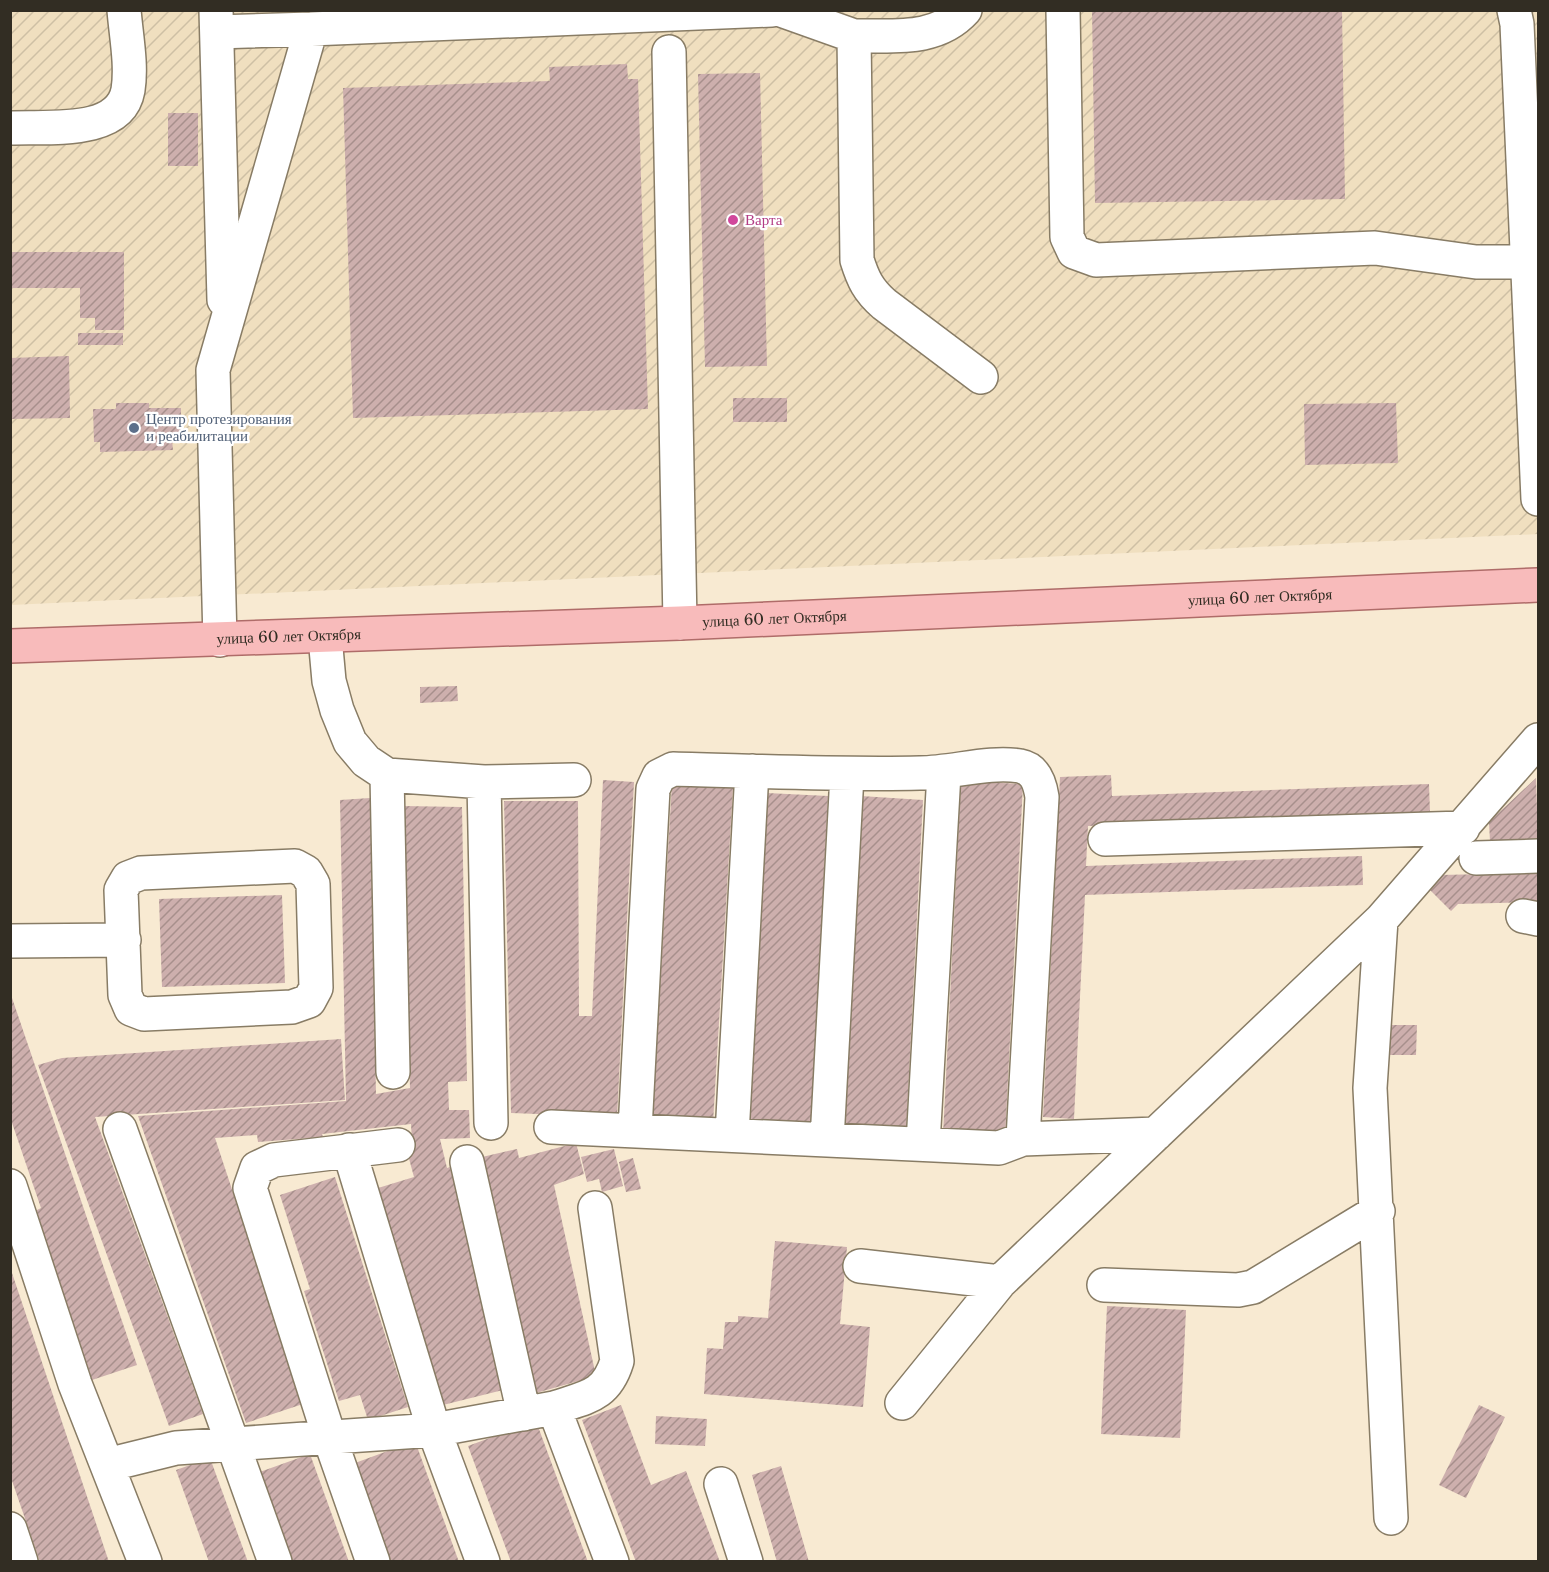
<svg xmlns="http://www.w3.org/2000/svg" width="1549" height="1572" font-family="'Libre Baskerville',serif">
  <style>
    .industrial { fill: url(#industrial-furrows) }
    .building { fill: url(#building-hatch) }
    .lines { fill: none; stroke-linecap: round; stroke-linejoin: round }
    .minor-casing { stroke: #887c65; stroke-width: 36 }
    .major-casing { stroke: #af6c69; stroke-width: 36 }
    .minor { stroke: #fff; stroke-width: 33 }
    .major { stroke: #f8bbbb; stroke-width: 33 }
    .hotel-dot { fill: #d1479c; stroke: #fff; stroke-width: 2 }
    .service-dot { fill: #5c6f8a; stroke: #fff; stroke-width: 2 }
    .labels { text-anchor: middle; stroke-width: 4.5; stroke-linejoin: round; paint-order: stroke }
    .hotel-label { font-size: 15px; fill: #b23c85; stroke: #fff; text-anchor: start }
    .service-label { font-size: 15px; fill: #4e5e75; stroke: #fff; text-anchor: start }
    .street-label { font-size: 15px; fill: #322d23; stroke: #fff }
  </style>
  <defs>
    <pattern id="industrial-furrows" width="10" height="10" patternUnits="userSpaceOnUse" patternTransform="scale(1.5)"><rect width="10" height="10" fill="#f0dfbf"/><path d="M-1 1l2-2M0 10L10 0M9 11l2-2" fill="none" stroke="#cec0a4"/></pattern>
    <pattern id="building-hatch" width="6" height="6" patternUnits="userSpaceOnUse" patternTransform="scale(1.5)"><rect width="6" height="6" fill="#cdafad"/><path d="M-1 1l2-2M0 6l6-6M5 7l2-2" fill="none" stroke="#a78f8c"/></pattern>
  </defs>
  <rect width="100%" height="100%" fill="#f8ead2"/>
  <path class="industrial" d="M10,11H1538V534L11,605Z"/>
  <path class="building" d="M1092,10H1342L1345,199L1095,203Z
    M627,64L628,79H638L648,409L353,418L343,88L550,81L549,67Z
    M760,73L767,366L705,367L698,74Z
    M168,113H198V166H168Z
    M10,252H124V330H95V318H80V288H10Z
    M78,333H123V345H78Z
    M69,356L70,418L10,419V358Z
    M733,398H787V422H733Z
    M116,403H149V408H181V440H172L173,450L100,452V442H94L93,409H116Z
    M1396,403L1398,463L1305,465L1304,404Z
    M457,686L458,701L420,703V687Z
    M1111,775L1112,796L1429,784L1430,813L1088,826L1086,866L1362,856L1363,885L1085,895L1074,1119L1043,1117L1060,777Z
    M1536,778L1538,839L1490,842L1489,822Z
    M603,780L634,782L617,1117L511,1113L504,801H578L579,1016H592Z
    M961,781L1023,784L1005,1138L943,1135Z
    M672,784L733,788L713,1123L652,1119Z
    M767,793L828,796L811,1126L750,1123Z
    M861,796L923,800L906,1133L844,1130Z
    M370,798L376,1094L410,1088L403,806L462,807L467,1081L448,1082L449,1110H469L470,1138L440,1139L447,1168L450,1167L507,1389L439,1406L378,1188L414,1177L405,1144L412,1142L411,1124L322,1134L323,1137L258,1142L257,1135L215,1138L303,1404L246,1423L138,1116L346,1101L340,800Z
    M1538,873V902L1458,904L1451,911L1428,888L1439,875Z
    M282,895L285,983L162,987L159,899Z
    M10,992L137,1365L92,1380L35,1211L41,1208L10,1117Z
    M1382,1025H1417L1416,1055H1381Z
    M341,1039L345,1100L95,1117L203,1414L169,1426L38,1065L62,1058Z
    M576,1143L584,1174L554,1185L596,1376L536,1393L482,1157L517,1149L519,1158Z
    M614,1149L623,1186L602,1192L599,1179L587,1182L581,1157Z
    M633,1158L641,1189L626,1192L619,1162Z
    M335,1177L408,1407L368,1420L360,1395L339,1401L304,1291L310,1289L280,1195Z
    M775,1241L847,1247L840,1324L870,1327L863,1407L704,1394L707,1348L723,1349L725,1322H738V1316L768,1318Z
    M10,1271L11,1270L109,1562H40L10,1475Z
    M1107,1306L1186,1310L1180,1438L1101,1434Z
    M621,1405L651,1485L686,1471L720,1562H636L582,1420Z
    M1479,1405L1505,1417L1466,1498L1439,1485Z
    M656,1416L707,1419L705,1446L655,1444Z
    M536,1421L588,1562H511L468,1446Z
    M415,1441L459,1562H390L355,1463Z
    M310,1454L349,1562H289L257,1473Z
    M210,1458L248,1562H209L176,1470Z
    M781,1466L809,1562H777L752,1475Z"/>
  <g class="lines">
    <g class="minor-casing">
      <path id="minor" d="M216,10L224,300
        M781,10L854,36L857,260C863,279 868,290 884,304L981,377
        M1063,10L1067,237L1074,252L1096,260L1375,248L1476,262H1528
        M1514,10L1517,24L1538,499
        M217,32L311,29
        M854,36C893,35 936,42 965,10
        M669,52L680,623
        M10,128C47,126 120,136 128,90C132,65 126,35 124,10
        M325,637L329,681L337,710L350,742L366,761L387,775L484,782L574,780
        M220,640L213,370L311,29L772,10
        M387,775L393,1072
        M484,782L491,1123
        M1105,839L1463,828
        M1476,858L1538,856
        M295,866L306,872L313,884L316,988L309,1001L292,1007L144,1014L131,1009L125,995L121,890L128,878L141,873Z
        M1523,916L1538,919
        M1381,920L1370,1088L1391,1518
        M10,941L124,940
        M551,1127L999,1148L1023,1139L1156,1134
        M120,1129L275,1562
        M635,1130L653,789L659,776L673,769C755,771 837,775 920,773C952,773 988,761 1020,766C1036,769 1040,784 1042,797L1023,1139
        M732,1135L752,771
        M827,1140L847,775
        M923,1144L944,773
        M349,1150L434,1430L483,1562
        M467,1162L524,1414
        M10,1186L75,1384L145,1562
        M860,1266L1000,1282
        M1104,1285L1238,1290L1253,1287L1378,1211
        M902,1403L1000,1282L1381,920L1538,740
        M554,1408C586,1397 606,1397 617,1361L595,1208
        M107,1465L176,1448L434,1430L554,1408L612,1562
        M721,1484L746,1562
        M10,1529L21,1562
        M373,1562L330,1439L250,1188L257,1168L274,1160L398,1145"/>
    </g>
    <g class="major-casing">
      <g id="major">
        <path id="s1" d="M10,646L680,623L1538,585"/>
      </g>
    </g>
    <use href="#minor" class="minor"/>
    <use href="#major" class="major"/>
  </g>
  <circle class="hotel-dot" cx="733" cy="220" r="6"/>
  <circle class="service-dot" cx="134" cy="428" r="6"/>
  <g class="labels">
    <g class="hotel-label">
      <text x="745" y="225">Варта</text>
    </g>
    <g class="service-label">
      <text x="146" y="424">Центр протезирования<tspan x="146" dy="17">и реабилитации</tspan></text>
    </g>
    <g class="street-label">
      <text dy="5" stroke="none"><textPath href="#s1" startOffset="1251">улица 60 лет Октября</textPath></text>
      <text dy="5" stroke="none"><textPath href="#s1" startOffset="765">улица 60 лет Октября</textPath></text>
      <text dy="5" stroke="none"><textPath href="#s1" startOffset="279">улица 60 лет Октября</textPath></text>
    </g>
  </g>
  <rect width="1549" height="1572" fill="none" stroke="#322d23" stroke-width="24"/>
</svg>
